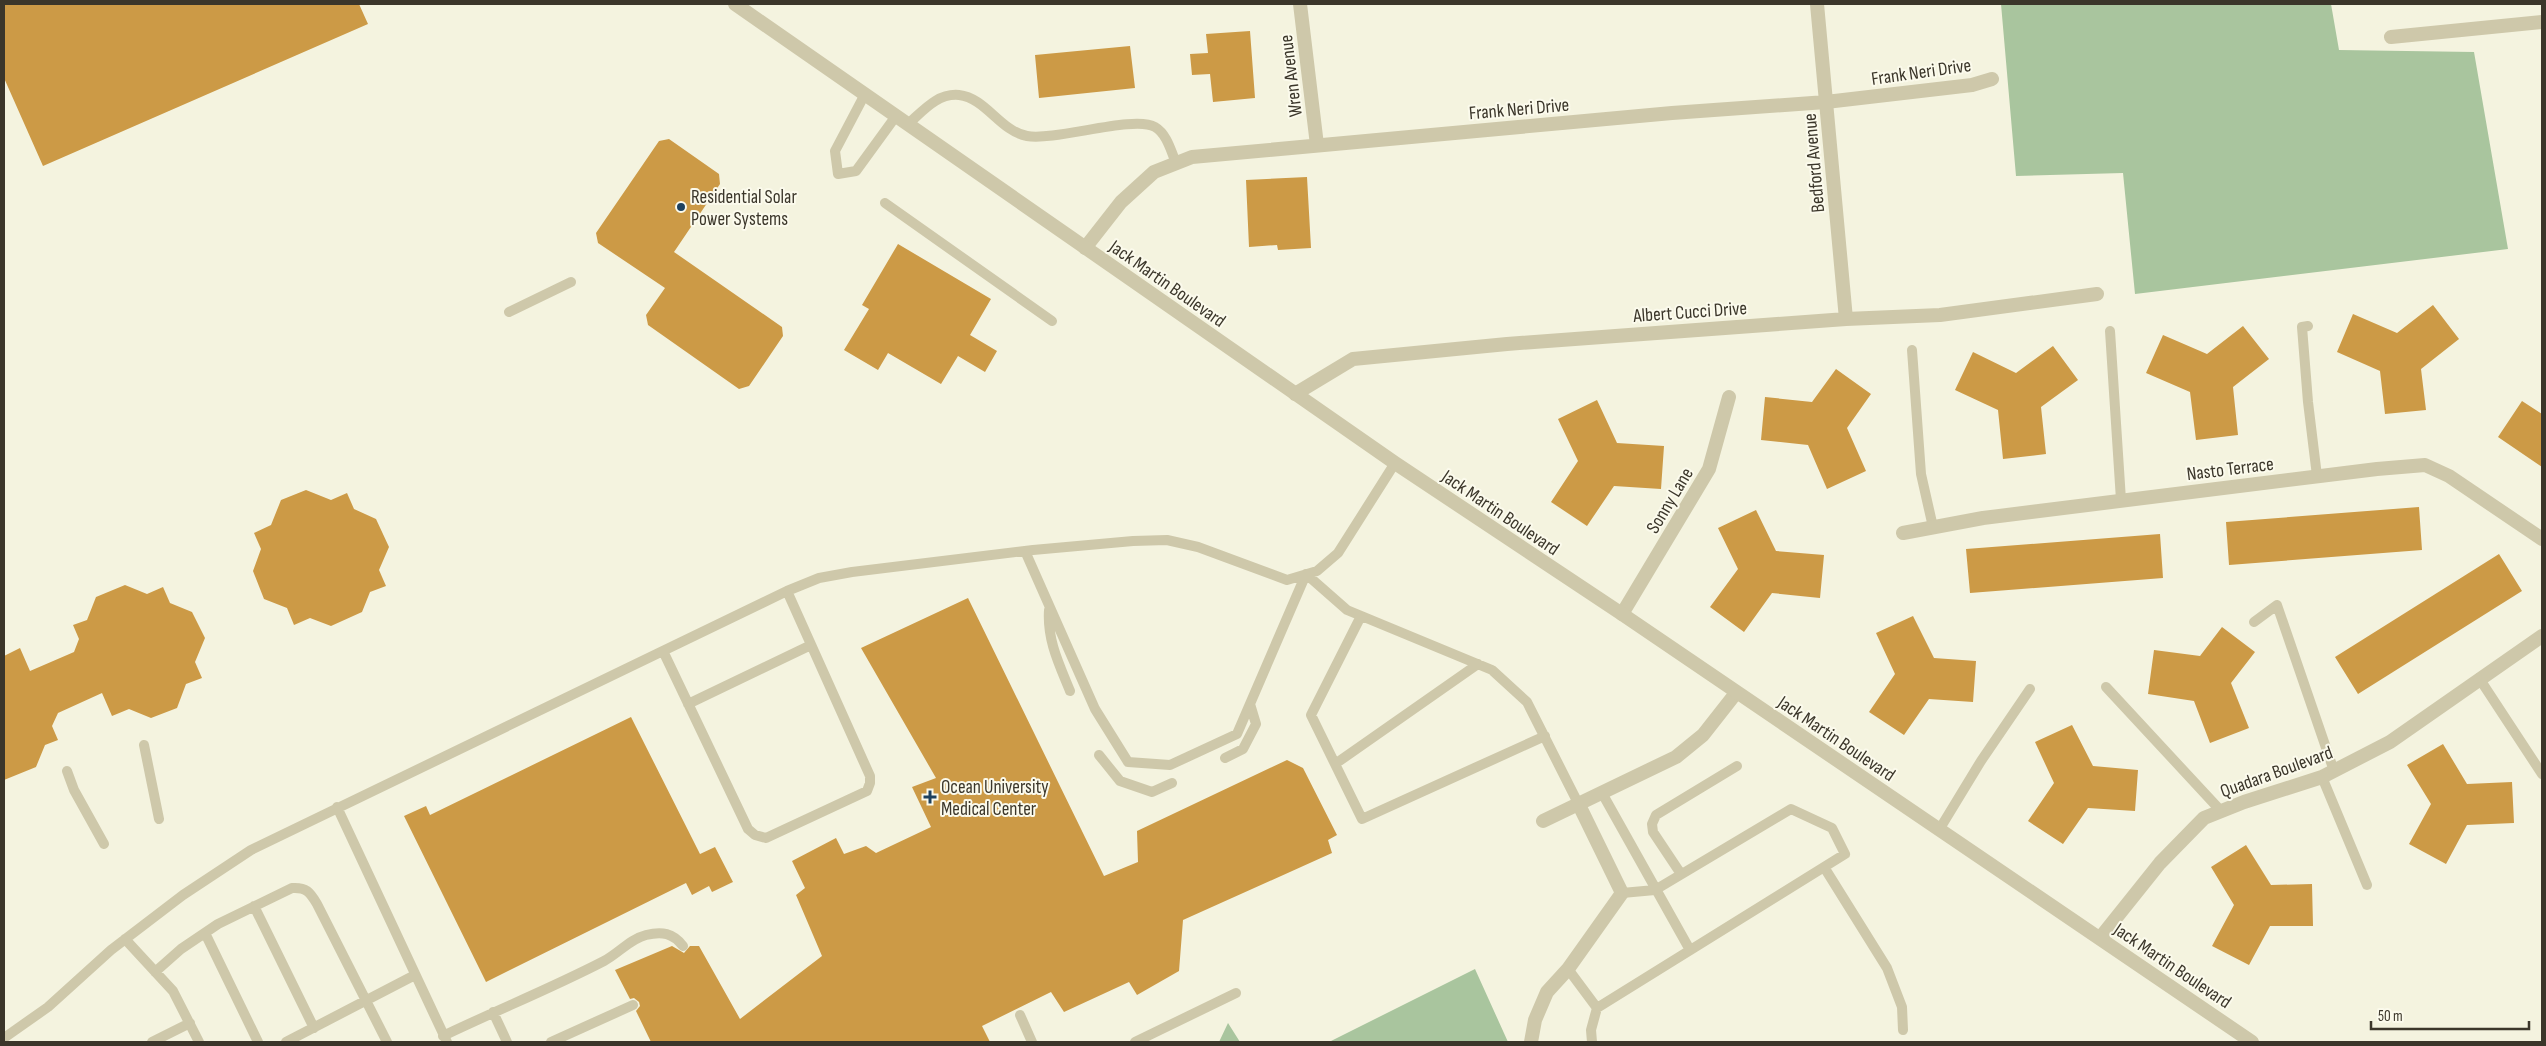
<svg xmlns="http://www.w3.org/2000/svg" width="2546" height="1046" font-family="'Sofia Sans Condensed',sans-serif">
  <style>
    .green { fill: #a9c59e }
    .building { fill: #cc9a46 }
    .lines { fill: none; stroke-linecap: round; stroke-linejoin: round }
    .service { stroke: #cec8aa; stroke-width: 10 }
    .minor { stroke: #cec8aa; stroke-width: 14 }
    .tertiary { stroke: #cec8aa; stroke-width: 14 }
    .poi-dot { fill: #1d415f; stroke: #fbfaec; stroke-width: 2 }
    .labels { text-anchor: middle; stroke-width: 4; stroke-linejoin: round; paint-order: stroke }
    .street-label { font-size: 19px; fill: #3b362a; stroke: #fbfaec }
    .poi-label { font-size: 19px; fill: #3b362a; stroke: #fbfaec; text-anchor: start }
  </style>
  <rect width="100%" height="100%" fill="#f4f3df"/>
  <path class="green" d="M2001,4H2331L2339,50L2474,52L2508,249L2135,294L2123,173L2016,176Z
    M1475,969L1508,1042H1329Z
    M1228,1023L1240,1042H1219Z"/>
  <path class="building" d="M4,4H359L368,24L43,166L4,78Z
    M1250,31L1255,98L1213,102L1210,74L1192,75L1190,54L1208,53L1206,34Z
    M1130,46L1135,88L1039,98L1035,55Z
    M669,139L719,174L720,184L674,252L782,327L783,336L749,386L739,389L648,325L646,315L665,288L598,243L596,233L659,141Z
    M1307,177L1311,248L1278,250L1277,245L1249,247L1246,180Z
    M898,244L991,299L970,335L997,351L985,372L958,356L941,384L888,353L878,370L844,350L869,309L862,305Z
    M2433,305L2459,339L2421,369L2426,410L2385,414L2380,371L2337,352L2353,314L2397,333Z
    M2243,326L2269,359L2233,387L2238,435L2196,440L2190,392L2146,373L2163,335L2207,354Z
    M2053,346L2078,380L2041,407L2046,454L2003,459L1998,410L1955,390L1973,352L2016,373Z
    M1836,369L1871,394L1847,428L1866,471L1827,489L1808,445L1761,440L1765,397L1812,402Z
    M1597,400L1617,443L1664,446L1661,489L1614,486L1587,526L1551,502L1578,461L1558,419Z
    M2522,401L2542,414V467L2498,437Z
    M306,490L331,500L347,493L354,509L376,519L389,547L379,570L386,586L370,592L362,612L331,626L310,618L294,625L287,608L264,599L253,571L261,549L254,533L271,525L281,500Z
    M2419,507L2422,550L2229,565L2226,522Z
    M1756,510L1776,551L1824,555L1820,598L1772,593L1744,632L1710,607L1738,569L1718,528Z
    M2160,534L2163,578L1970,593L1966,549Z
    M2499,554L2522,591L2358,694L2335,657Z
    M125,585L147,594L163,587L170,603L192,612L205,638L195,662L202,678L186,684L177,708L151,718L129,709L112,716L102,693L58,713L52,726L58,740L45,745L36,767L4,780V656L20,648L30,671L74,652L79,639L73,625L87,620L96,597Z
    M968,598L1104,876L1138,862L1137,831L1287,760L1303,768L1337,835L1328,840L1332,853L1183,920L1179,971L1137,995L1129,982L1064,1012L1051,992L982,1026L990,1042H651L636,1011L640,1006L639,1002L634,998L630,999L615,970L672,946L684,953L690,946H699L740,1019L822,956L796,895L805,888L792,861L836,838L844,854L866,846L876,853L931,827L912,787L936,778L861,648Z
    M1913,616L1934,658L1976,661L1973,702L1929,699L1904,735L1869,712L1895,674L1876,633Z
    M2222,627L2255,652L2231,683L2249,728L2210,743L2194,701L2148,694L2154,650L2200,656Z
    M631,717L700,854L715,847L733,882L712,892L709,886L692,895L686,883L486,982L404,816L426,806L430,815Z
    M2072,725L2093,766L2138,770L2135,811L2088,808L2063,844L2028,821L2054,783L2035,742Z
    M2443,744L2467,784L2512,782L2514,823L2467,825L2446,864L2409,844L2431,804L2407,765Z
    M2246,845L2271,885L2312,884L2313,926H2270L2249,965L2212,946L2234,905L2211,867Z"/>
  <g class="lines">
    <path class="service" d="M865,94L835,151L838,174L856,171L896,116
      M908,124C923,111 937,93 959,95C986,98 1000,131 1027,136C1056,141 1134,115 1155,127C1167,134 1171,151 1176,163
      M885,203L1052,321
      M509,312L571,282
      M2308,326L2302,327L2308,402L2317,476
      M2110,331L2121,500
      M1912,350L1921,474L1933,527
      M1025,551L1095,709L1128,762L1170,765L1237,734L1306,574L1347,610L1492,670L1527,702L1579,805
      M1049,610C1047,640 1059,664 1070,691
      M1361,616L1311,715L1362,819L1545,736
      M2254,622L2277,605L2334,771
      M663,651L748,829L755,835L766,838L867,791L870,783V776L787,591
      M2479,678L2542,774
      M2106,687L2221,811
      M688,704L811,645
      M144,745L159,819
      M1099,755L1120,781L1152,792L1172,783
      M1225,758L1243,749L1256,724L1250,704
      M1335,764L1478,664
      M67,771L74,790L104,844
      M2322,777L2367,885
      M1602,793L1690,950
      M337,807L447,1042
      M1939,830L1981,761L2030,689
      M1824,867L1887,968L1902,1007L1903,1030
      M1681,874L1653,832L1652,824L1656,815L1737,766
      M254,906L314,1028
      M205,933L258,1042
      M125,939L173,991L199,1042
      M1568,969L1597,1008L1591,1030L1592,1042
      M155,972L181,949L218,924L292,888C306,887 310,892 317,904L387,1042
      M1597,1008L1845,854L1832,828L1791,809L1655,890L1622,893
      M493,1012L507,1042
      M1020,1015L1032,1042
      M443,1036C497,1010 552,988 604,961C619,953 630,939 646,935C662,931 673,933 683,946
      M4,1038L48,1007L111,950L183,895L251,850L787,591L819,578L852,572L1033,550L1133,541L1167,540L1198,547L1287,580L1317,571L1338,553L1395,463
      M152,1042L190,1023
      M286,1042L415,975
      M551,1042L633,1005
      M1135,1042L1236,993"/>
    <path class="minor" d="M1300,4L1317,145
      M1817,4L1846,319
      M2391,37L2542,22
      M1085,248L1121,202L1154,172L1192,157L1672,113L1826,102L1972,85L1992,79
      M1295,394L1353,359L1507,344L1846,319L1940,315L2097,294
      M1903,533L1983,518L2377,469L2425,465L2449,476L2542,539
      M1622,614L1709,469L1729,397
      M1543,821L1676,757L1703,735L1736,693
      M2100,938L2160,863L2204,818L2244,802L2322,777L2390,742L2542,636
      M1531,1042L1535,1020L1547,992L1568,969L1622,893L1579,805"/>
    <path class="tertiary" d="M735,4L1395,463L1622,614L2252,1042"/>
  </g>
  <g class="poi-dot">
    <circle cx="681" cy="207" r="5"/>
    <path d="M927.5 789.5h5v5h5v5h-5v5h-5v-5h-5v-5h5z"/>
  </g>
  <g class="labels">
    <g class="street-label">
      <text transform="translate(1921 71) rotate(-8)" y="7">Frank Neri Drive</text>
      <text transform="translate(1290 76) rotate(-97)" y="7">Wren Avenue</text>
      <text transform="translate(1519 108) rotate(-5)" y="7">Frank Neri Drive</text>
      <text transform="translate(1813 163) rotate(-95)" y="7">Bedford Avenue</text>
      <text transform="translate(1168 283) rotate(35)" y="7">Jack Martin Boulevard</text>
      <text transform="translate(1690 311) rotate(-4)" y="7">Albert Cucci Drive</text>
      <text transform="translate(2230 468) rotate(-7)" y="7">Nasto Terrace</text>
      <text transform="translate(1669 500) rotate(-59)" y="7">Sonny Lane</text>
      <text transform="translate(1501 512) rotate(34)" y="7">Jack Martin Boulevard</text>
      <text transform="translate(1837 738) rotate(34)" y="7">Jack Martin Boulevard</text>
      <text transform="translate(2276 771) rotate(-20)" y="7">Quadara Boulevard</text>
      <text transform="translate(2173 965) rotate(34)" y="7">Jack Martin Boulevard</text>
    </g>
    <g class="poi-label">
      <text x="691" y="203">Residential Solar<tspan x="691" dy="22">Power Systems</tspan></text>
      <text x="941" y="793">Ocean University<tspan x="941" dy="22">Medical Center</tspan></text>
    </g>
  </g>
  <rect width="2546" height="1046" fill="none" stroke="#3b362a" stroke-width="10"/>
  <path d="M2371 1021v8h158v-8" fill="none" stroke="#3b362a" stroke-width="2.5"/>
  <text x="2378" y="1021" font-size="15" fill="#3b362a" stroke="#fbfaec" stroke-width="4" paint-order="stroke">50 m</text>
</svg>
